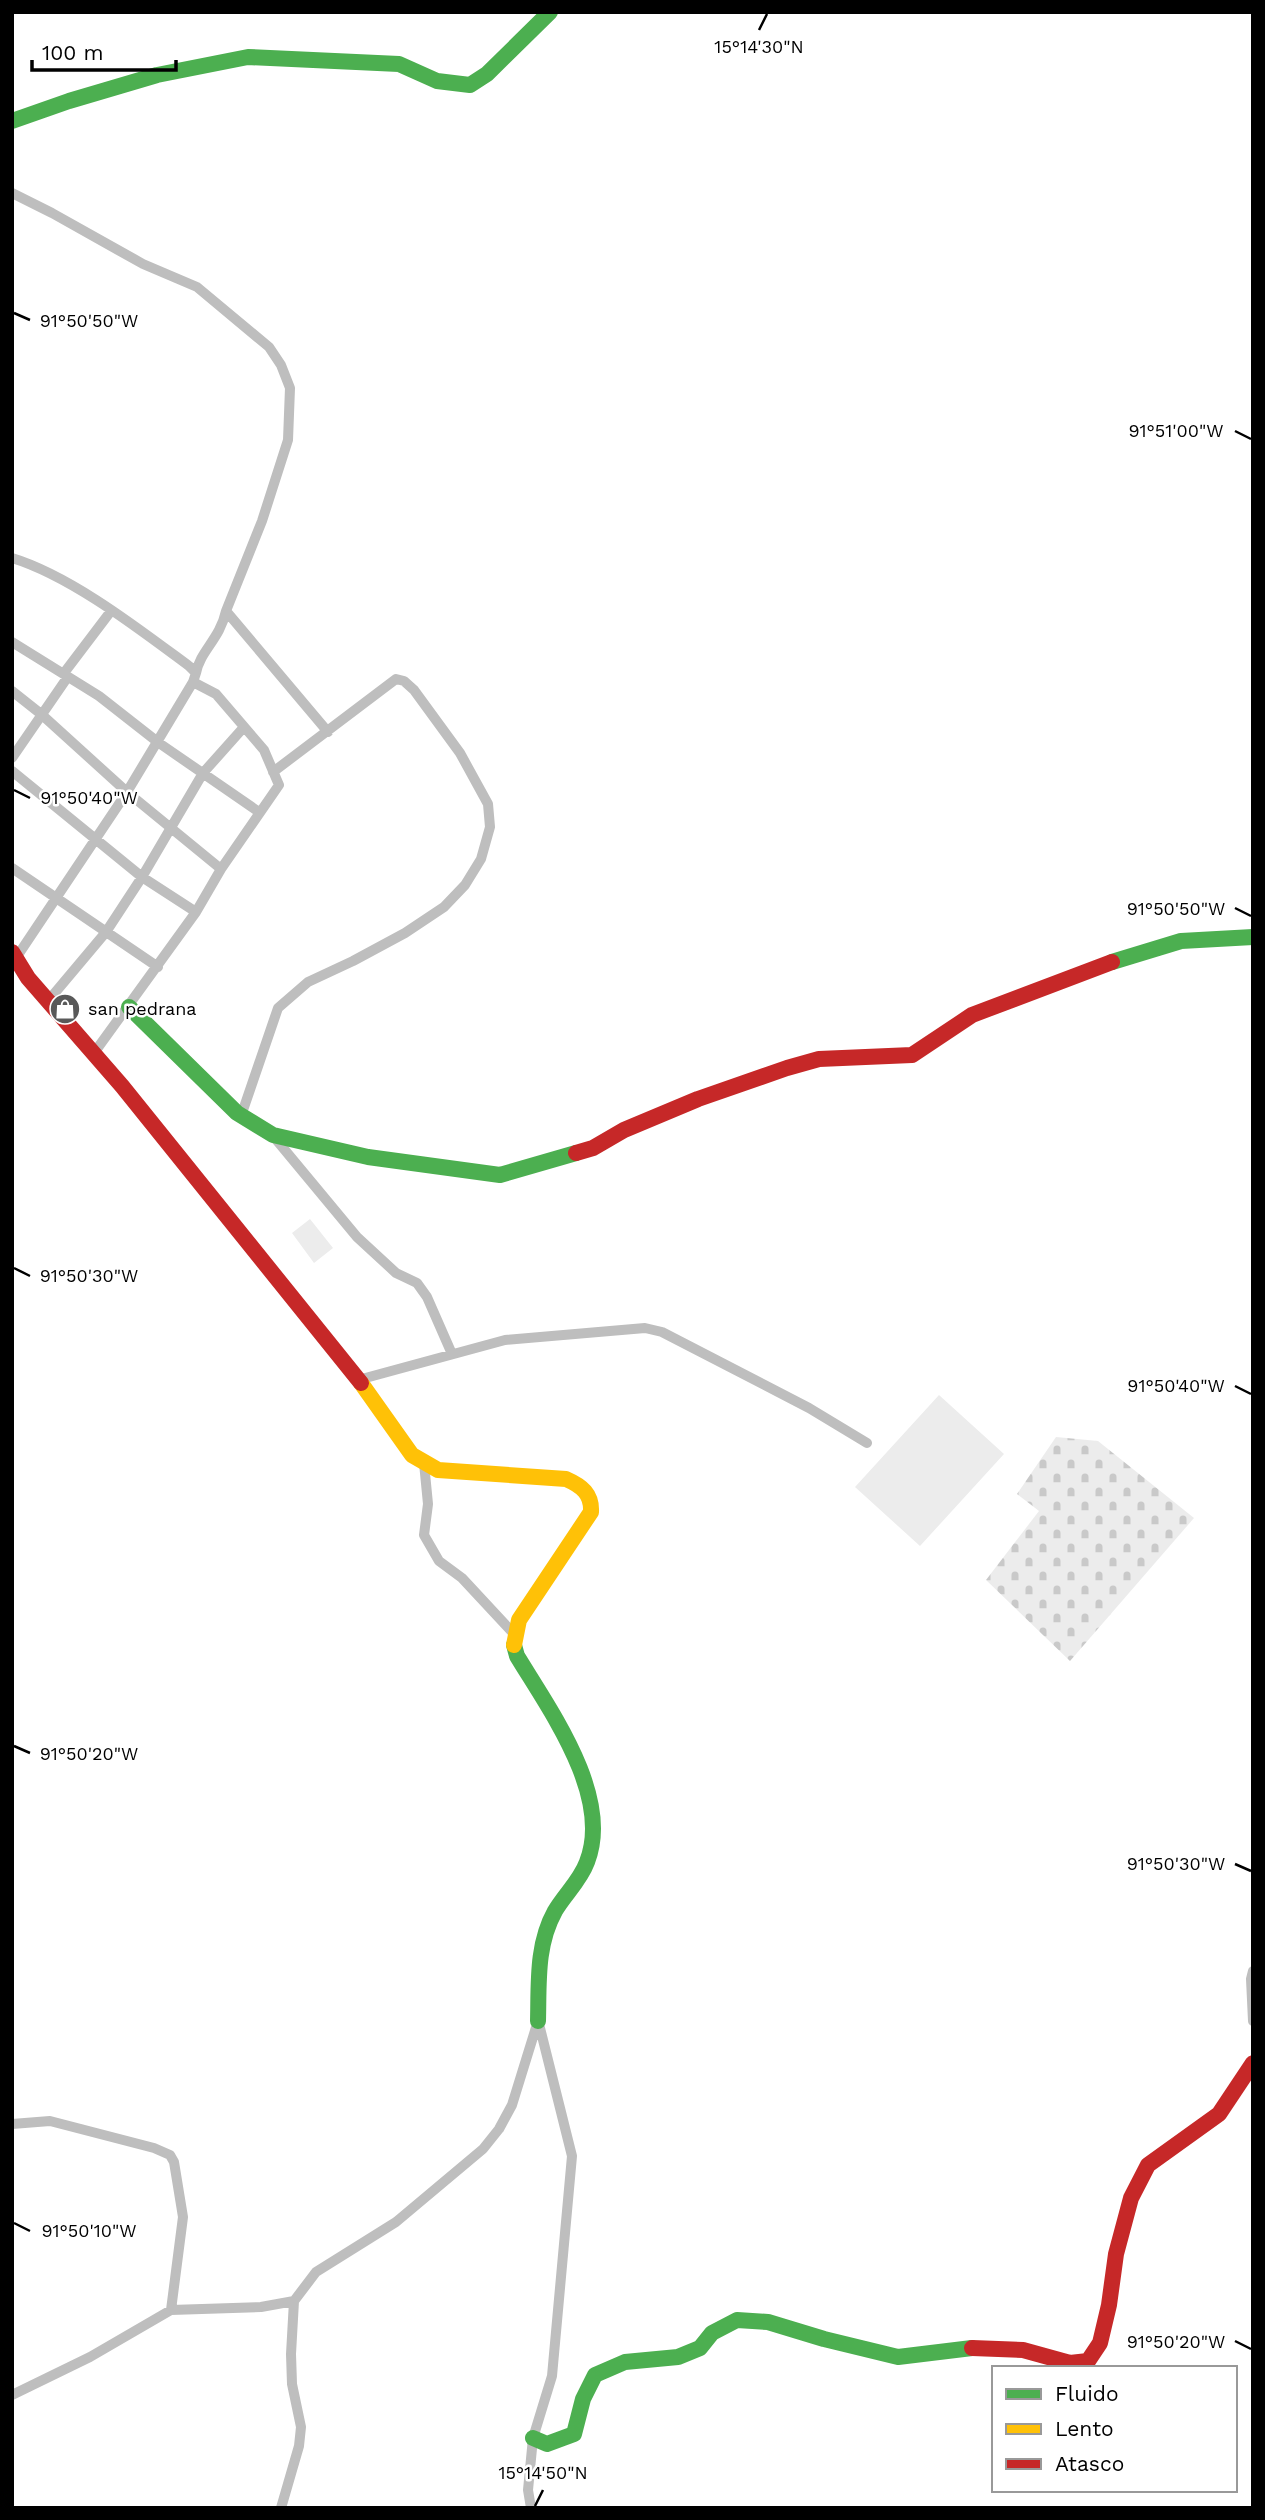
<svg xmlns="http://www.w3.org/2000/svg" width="1265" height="2520" font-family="'Work Sans',sans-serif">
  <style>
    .cemetery { fill: url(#cemetery-stones) }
    .pitch { fill: #ececec }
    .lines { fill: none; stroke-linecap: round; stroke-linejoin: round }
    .street { stroke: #bebebe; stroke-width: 10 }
    .fast { stroke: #4caf50; stroke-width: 16 }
    .slow { stroke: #ffc107; stroke-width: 16 }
    .jam { stroke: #c62828; stroke-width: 16 }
    .ticks { fill: none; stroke: #000; stroke-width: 2.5 }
    .labels { text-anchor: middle; stroke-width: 5; stroke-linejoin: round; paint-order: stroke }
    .poi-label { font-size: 18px; fill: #000; stroke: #fff; text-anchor: start }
    .ticks-label { font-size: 18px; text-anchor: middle; fill: #000; stroke: #fff; stroke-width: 5; stroke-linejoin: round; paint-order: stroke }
  </style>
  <defs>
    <pattern id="cemetery-stones" width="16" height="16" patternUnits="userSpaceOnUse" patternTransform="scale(1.75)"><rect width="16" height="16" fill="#ececec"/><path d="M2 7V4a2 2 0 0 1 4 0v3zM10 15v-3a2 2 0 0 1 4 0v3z" fill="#c9c9c9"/></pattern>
  </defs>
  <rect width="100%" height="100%" fill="#fff"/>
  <path class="cemetery" d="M1056,1437L1098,1441L1194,1518L1070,1661L986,1580L1039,1511L1017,1494Z"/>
  <path class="pitch" d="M310,1219L333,1248L314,1263L292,1233Z
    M939,1395L1004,1454L920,1546L855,1487Z"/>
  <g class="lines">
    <path class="street" d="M12,193L52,213L143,264L197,287L269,347L281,365L290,388L288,440L262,521L226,611C220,639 200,651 196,673
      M12,558C71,576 139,629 189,666L196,673L193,682L216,694L264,750L279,785L221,869L196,912L94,1053
      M226,611L328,732
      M12,642L99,696L159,743L259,812
      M12,691L41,714L127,792L221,869
      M12,758L67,678L64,673L111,611
      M12,771L142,877L196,912
      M12,868L158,967
      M16,958L127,792L193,682
      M48,1001L106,932L142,877L203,773L244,727
      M241,1116L278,1008L308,982L353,961L405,933L444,907L465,885L481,859L490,827L488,804L460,753L414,690L404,681L396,679L273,772
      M274,1137L357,1237L396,1273L417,1283L427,1297L452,1354
      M358,1380L505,1340L645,1328L662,1332L809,1408L867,1443
      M424,1463L428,1504L424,1535L439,1561L462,1578L514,1634
      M1253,1971L1251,1979L1253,2021
      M12,2124L50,2121L154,2148L170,2155L174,2162L183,2217L171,2310
      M12,2395L90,2357L171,2310L261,2307L294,2301
      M281,2508L299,2446L301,2427L292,2384L291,2354L294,2301L316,2272L396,2222L483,2149L499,2129L512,2105L538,2021
      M531,2508L528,2490L533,2438L552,2376L572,2156L539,2024"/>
    <path class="fast" d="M12,121L69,101L157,75L248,57L399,64L437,81L470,85L487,74L550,12
      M1112,962L1181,941L1253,937
      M129,1007L237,1113L273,1135L368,1157L500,1175L576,1153
      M514,1645L517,1656C549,1709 613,1796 587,1862C580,1881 565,1894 555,1911C536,1945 539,1984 538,2021
      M533,2438L547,2444L574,2434L583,2399L595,2375L625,2362L678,2357L700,2348L712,2333L737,2320L768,2322L824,2339L898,2357L972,2348"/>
    <path class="slow" d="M361,1383L412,1455L438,1470L566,1479C582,1486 592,1494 591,1512L519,1620L514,1645"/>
    <path class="jam" d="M12,952L28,978L122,1086L361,1383
      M576,1153L593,1148L624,1130L698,1099L787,1068L819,1059L912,1055L972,1015L1112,962
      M972,2348L1023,2350L1070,2363L1088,2361L1100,2343L1109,2305L1116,2254L1131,2198L1148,2165L1219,2114L1253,2063"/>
  </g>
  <path class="ticks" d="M759,30L767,14M14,313L30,320M1235,431L1251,439M14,790L30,798M1235,908L1251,916M14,1268L30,1276M1235,1386L1251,1394M14,1746L30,1753M1235,1864L1251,1871M14,2223L30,2231M1235,2341L1251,2349M535,2506L543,2490"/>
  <defs>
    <g id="shop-disc" transform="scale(1.575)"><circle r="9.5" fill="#595959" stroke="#fff"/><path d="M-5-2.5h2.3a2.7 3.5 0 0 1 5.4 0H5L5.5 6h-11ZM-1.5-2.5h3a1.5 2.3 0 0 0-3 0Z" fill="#fff"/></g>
  </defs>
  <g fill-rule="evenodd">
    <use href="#shop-disc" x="65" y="1009"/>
  </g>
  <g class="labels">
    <g class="poi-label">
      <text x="88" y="1015">san pedrana</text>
    </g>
  </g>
  <g class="ticks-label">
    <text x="759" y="53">15°14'30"N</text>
    <text x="89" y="327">91°50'50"W</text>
    <text x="1176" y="437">91°51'00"W</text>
    <text x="89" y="804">91°50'40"W</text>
    <text x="1176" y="915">91°50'50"W</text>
    <text x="89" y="1282">91°50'30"W</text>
    <text x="1176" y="1392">91°50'40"W</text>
    <text x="89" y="1760">91°50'20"W</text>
    <text x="1176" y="1870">91°50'30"W</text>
    <text x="89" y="2237">91°50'10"W</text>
    <text x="1176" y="2348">91°50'20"W</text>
    <text x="543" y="2479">15°14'50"N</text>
  </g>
  <rect width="1265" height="2520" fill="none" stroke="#000000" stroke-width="28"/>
  <rect x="992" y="2366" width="245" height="126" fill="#ffffff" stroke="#999999" stroke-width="2"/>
  <rect x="1006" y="2389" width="35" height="10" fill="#4caf50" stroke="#999999" stroke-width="2"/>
  <text x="1055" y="2401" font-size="21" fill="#000000">Fluido</text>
  <rect x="1006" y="2424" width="35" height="10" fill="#ffc107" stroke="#999999" stroke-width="2"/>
  <text x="1055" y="2436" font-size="21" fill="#000000">Lento</text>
  <rect x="1006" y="2459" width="35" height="10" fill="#c62828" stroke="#999999" stroke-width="2"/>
  <text x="1055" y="2471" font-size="21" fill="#000000">Atasco</text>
  <path d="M32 60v10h144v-10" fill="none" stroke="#000000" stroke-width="3.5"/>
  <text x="42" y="60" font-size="21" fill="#000000" stroke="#ffffff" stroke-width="5" paint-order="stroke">100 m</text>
</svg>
